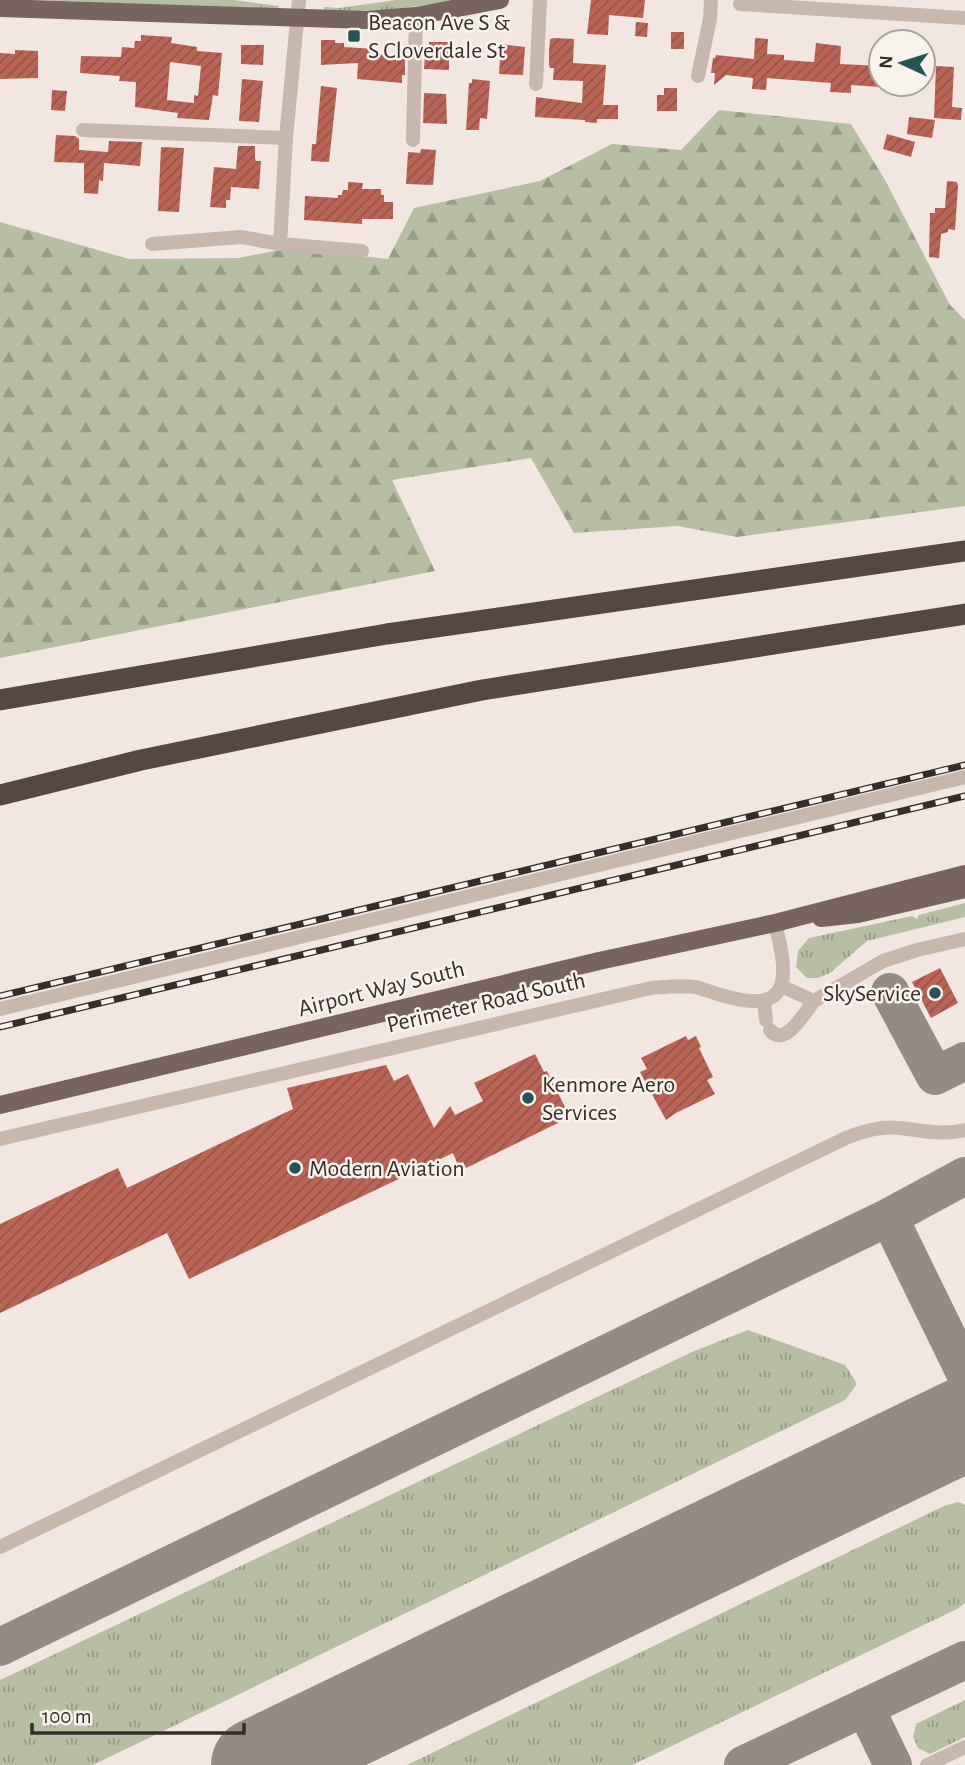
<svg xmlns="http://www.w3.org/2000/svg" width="965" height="1765" font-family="'Alegreya Sans',sans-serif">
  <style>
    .grass { fill: url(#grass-tufts) }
    .forest { fill: url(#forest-firs) }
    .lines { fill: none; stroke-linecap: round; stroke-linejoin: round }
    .taxiway { stroke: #948a86; stroke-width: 38 }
    .runway { stroke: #948a86; stroke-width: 94 }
    .building { fill: url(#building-hatch); fill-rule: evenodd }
    .minor { stroke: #c8b7ad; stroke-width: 14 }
    .major { stroke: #77645e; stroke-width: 18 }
    .highway { stroke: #574743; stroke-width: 21 }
    .rail-casing { stroke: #372d2b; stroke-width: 7 }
    .rail { stroke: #f8f2ec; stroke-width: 4.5; stroke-dasharray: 13; stroke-linecap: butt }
    .poi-dot { fill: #245453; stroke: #f8f2ec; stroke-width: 2.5 }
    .labels { text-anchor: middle; stroke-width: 5; stroke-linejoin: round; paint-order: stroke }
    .poi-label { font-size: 24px; fill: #372d2b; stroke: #f8f2ec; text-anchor: start }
    .street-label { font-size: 24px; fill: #372d2b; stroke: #f8f2ec }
  </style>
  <defs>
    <pattern id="grass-tufts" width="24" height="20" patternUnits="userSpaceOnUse" patternTransform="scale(1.75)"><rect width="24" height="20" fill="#b7bea1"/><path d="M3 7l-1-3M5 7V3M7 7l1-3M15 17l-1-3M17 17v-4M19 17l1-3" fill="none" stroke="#969b83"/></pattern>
    <pattern id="forest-firs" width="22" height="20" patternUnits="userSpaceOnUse" patternTransform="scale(1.75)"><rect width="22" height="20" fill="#b7bea1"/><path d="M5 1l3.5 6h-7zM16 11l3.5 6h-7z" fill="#969b83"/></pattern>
    <pattern id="building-hatch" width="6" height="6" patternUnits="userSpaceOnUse" patternTransform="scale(1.75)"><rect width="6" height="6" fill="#ba6455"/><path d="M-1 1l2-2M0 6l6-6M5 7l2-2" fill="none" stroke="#985347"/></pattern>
  </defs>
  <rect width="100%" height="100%" fill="#f1e7e0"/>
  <path class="grass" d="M42,0H234L279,6L277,10Z
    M396,0H458L392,10L324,12V7L339,8Z
    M965,903V917L867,941L830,973L818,978H807L796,967L798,951L809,938L912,916L917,919L919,915Z
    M748,1330L845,1365L857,1384L845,1400L93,1765H0V1680L692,1352Z
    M958,1502L965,1505V1603L957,1609L632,1765H407L944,1506Z
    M965,1700V1737L930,1754L918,1748L913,1737L916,1724Z"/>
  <path class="forest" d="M719,110L851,124L885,180L950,305L965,320V506L737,537L678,526L574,533L531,458L392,480L435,571L0,658V222L129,259L239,258L289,248L388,259L414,208L540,181L612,144L681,150Z"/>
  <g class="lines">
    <path class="taxiway" d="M890,992L935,1076L965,1061
      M889,1217L965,1373
      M0,1647L889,1217L965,1176
      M865,1707L893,1765
      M743,1765L965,1660"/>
    <path class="runway" d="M258,1765L965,1424"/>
  </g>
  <path class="building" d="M591,0H645L643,18L609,15L608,35L587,34Z
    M636,22L648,23L647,37L635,36Z
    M671,32H684V49H671Z
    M141,35L172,37L171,43L197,47V51L222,53L218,96L213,95L209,120L177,118L178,113L135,107L136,82L119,81L120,76L80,73L81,56L121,57L122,47L134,48L135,41H141ZM170,62L201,66L198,96L194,95V103L167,100Z
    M554,38L574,39L573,63L606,65L603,105H618V119H597V123L585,122V120L535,117L536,97L582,103L583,81L553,80L554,68H550L549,65V51L550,39Z
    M755,38L768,39L767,54L784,55V60L814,62L816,43L841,46L840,64L881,66V87L851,85V93L830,92L831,83L767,78L766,90L752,89L753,78L726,75L714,85L715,73H711L713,58H715L716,55L754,59Z
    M321,40H335V43H344V47L375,49V54L401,56V59H405V75H402V83L357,79L358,63L321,65Z
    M429,42H449V70L424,69L425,54H429Z
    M501,44L525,47L523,75L499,74Z
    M241,45H264L263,65L241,64Z
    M15,50L38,51V78L0,79V53L15,54Z
    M936,66L954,67L952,107L962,108L961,120L934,118Z
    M242,79L263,81L259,122L239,121Z
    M472,79L490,81L487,119L480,118L479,130H466L469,83H472Z
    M321,86L337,88L329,162L311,161L312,144H316Z
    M664,88H677V111H657V95H664Z
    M52,90L67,91L65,111L51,110Z
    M424,93L446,94L447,124L423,123Z
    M909,117L935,120L932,138L907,134Z
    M887,134L915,142L911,157L883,149Z
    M56,135L75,136L79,139V150L108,152L109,141L142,142L140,166L104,163L103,181L99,180L98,194L84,193V163L54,162Z
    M238,146H255V158L256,161H261L259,189L231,187L230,200H226V208L210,207L214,167L236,169Z
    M161,147L184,148L179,212L158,211Z
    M421,149L436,150L433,185L406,184L408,152L420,153Z
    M947,181L957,182L958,186L955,230L948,229V232L941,234L939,258L929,257L930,213H935V208H945Z
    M348,182L363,183L362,189H381V195H384V202H393V219H362V224L304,220L305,196L338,198V195H342L343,190H348Z
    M940,968L958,1003L931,1018L912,982Z
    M686,1036L688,1040L696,1036L701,1047L699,1048L713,1077L707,1080L715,1094L676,1113L666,1120L640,1072L647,1069L641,1058Z
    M535,1054L544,1072L547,1071L570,1117L466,1168L463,1162L458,1165L453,1153L189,1279L167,1233L0,1313V1224L118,1168L127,1188L293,1109L287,1088L386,1065L394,1081L408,1074L434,1128L450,1106L455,1115L483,1101L474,1083Z"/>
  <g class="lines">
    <path class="minor" d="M740,4L965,18
      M698,76L710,19L711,0
      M536,84L540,0
      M83,130L286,138
      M413,140L416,16
      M152,244L241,237L280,244L362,251
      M280,244L286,138L299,0
      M781,986L814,1001L883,961L917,950L965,939
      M764,1001L766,1020
      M0,1009L965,777
      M770,1030C784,1049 805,1012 814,1001
      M0,1139L651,988C665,987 681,985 695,987C707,990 719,995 732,998C798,1014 785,965 775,923
      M0,1547L848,1137C865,1131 880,1126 898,1128C923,1130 939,1136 965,1130
      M927,1765L965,1747"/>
    <path class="major" d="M0,8L366,20L416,16L500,0
      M821,918L858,914L965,889
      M0,1105L599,961L775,923L965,874"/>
    <path class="highway" d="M0,700L387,634L965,551
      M0,795L141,760L482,690L965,614"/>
    <g class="rail-casing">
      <path id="rail" d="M0,996L965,765
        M0,1027L965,796"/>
    </g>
    <use href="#rail" class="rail"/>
  </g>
  <g class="poi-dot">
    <rect x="347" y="29" width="14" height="14" rx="3.5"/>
    <circle cx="935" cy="993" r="7"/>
    <circle cx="528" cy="1098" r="7"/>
    <circle cx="295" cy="1168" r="7"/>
  </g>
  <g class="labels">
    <g class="poi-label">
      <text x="368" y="30">Beacon Ave S &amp;<tspan x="368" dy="28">S Cloverdale St</tspan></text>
      <text x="921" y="1001" text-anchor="end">SkyService</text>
      <text x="542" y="1092">Kenmore Aero<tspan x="542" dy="28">Services</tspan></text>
      <text x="309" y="1176">Modern Aviation</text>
    </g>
    <g class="street-label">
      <text transform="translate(381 988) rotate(-14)" y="8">Airport Way South</text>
      <text transform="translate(486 1002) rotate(-13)" y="8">Perimeter Road South</text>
    </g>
  </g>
  <g transform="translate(902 63) rotate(274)"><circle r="33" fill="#f8f2ec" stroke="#aba39f" stroke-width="2"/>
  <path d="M0-5L12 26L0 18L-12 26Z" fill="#245453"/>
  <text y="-10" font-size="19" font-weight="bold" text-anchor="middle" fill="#372d2b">N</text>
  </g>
  <path d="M32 1723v10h212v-10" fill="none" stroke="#372d2b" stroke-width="3.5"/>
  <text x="42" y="1723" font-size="21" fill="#372d2b" stroke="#f8f2ec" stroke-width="5" paint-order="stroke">100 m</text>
</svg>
